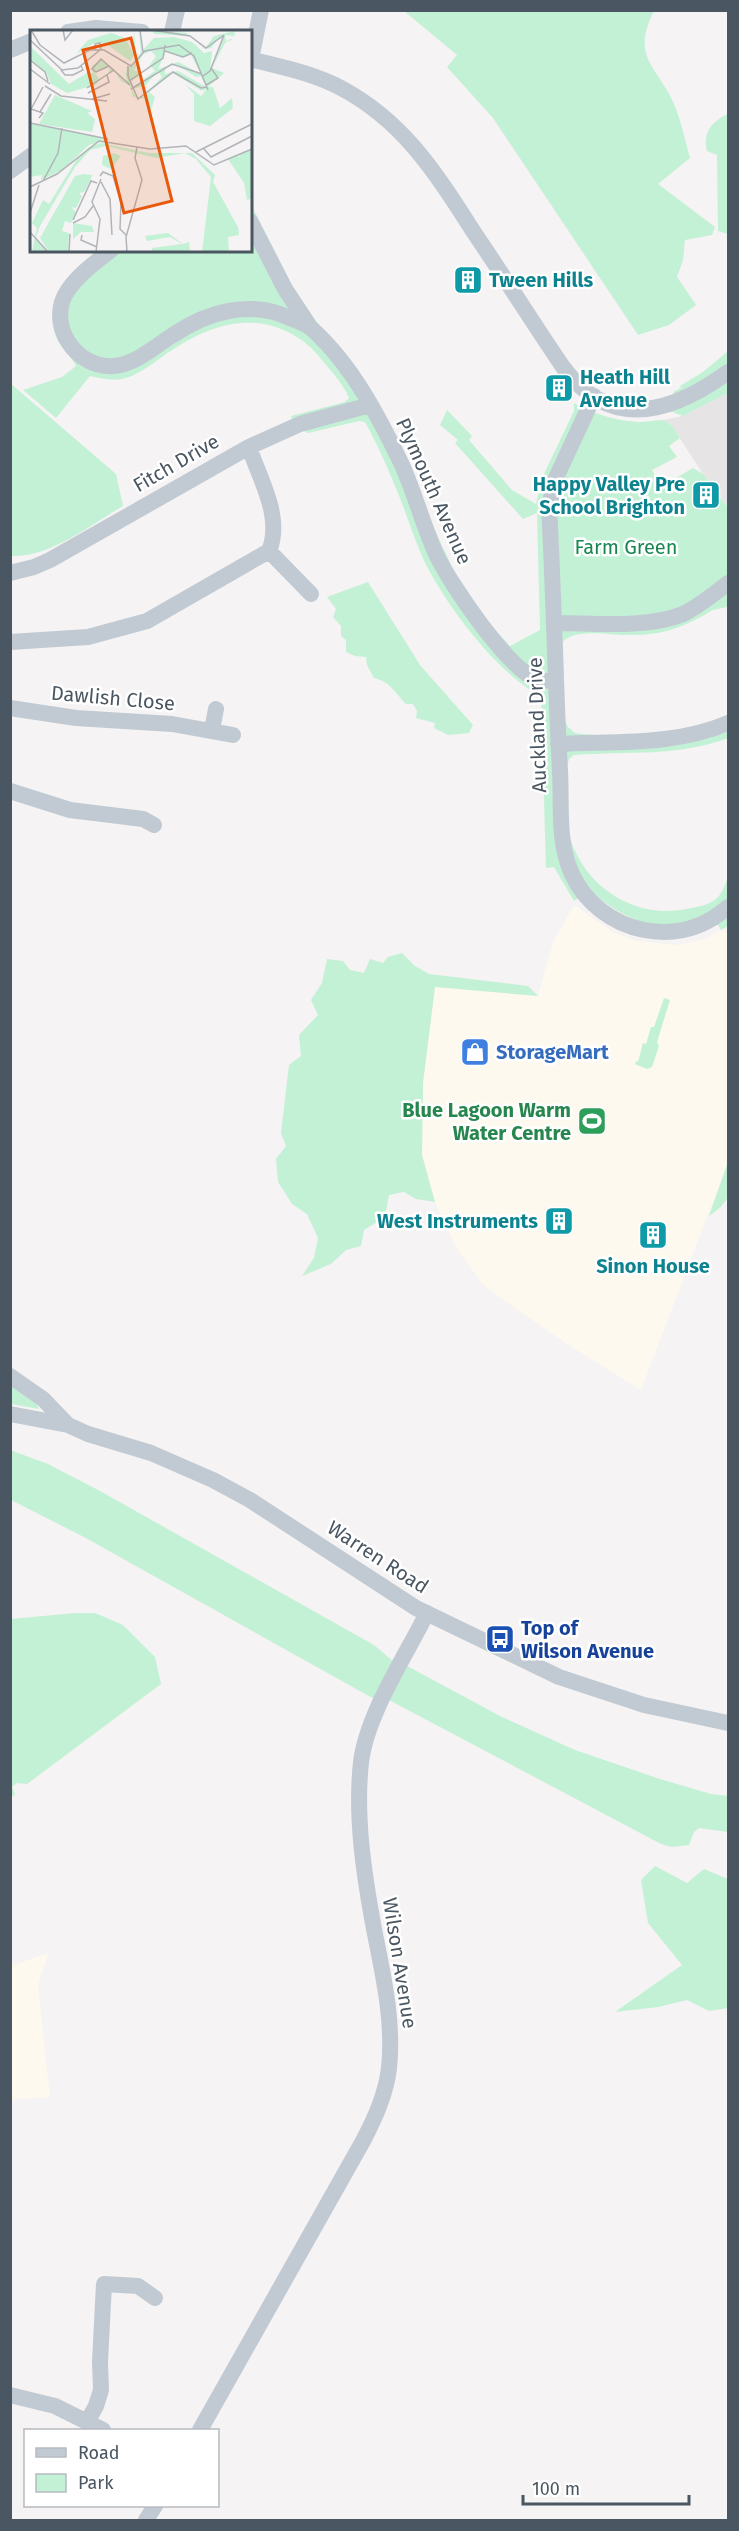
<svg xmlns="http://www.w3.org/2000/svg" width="739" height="2531" font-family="'Fira Sans',sans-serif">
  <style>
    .commercial { fill: #fdf9ef }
    .education { fill: #e6e4e5 }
    .green { fill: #c3f1d5 }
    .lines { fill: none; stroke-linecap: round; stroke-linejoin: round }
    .minor { stroke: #c1cad2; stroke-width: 16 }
    .labels { text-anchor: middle; stroke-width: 5; stroke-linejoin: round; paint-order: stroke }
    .culture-label { font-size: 20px; font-weight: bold; fill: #0d838f; stroke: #fff; text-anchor: start }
    .street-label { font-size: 20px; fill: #4a5661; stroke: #fff }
    .park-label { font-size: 20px; fill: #17864f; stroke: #fff }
    .shop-label { font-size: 20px; font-weight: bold; fill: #366cbe; stroke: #fff; text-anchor: start }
    .leisure-label { font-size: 20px; font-weight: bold; fill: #27864d; stroke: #fff; text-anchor: end }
    .transit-label { font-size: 20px; font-weight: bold; fill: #164399; stroke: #fff; text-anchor: start }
    .inset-road { fill: none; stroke: #b1b4b9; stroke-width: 1.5 }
    .view { fill: #e8590c; fill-opacity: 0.15; stroke: #e8590c; stroke-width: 3 }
    .inset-edge { fill: none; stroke: #4a5661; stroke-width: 3 }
  </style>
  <rect width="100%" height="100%" fill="#f5f3f3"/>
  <path class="commercial" d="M574,905L613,932L636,941L677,945L705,939L721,930L728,933V1162L641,1390L570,1346L485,1287L457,1249L447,1228L435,1202L422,1155L423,1083L435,987L538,996L553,942Z
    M48,1953L38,1986L50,2097L11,2100V1966Z"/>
  <path class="education" d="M728,393V506L703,474L672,426L664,420L683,416Z"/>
  <path class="green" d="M404,11H654C630,58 658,67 674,104C681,121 685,140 690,158L658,184L715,227L712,235L685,240L683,260L677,277L696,305L669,325L638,335L493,118L447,67L457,55Z
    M728,114V234L718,231L717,155L707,151C702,133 712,121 728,114Z
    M251,207L256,214L293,287L315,320L341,350L429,518L455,573L489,623L510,646L540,630L537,513L523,519L455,443L458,440L440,425L447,410L472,436L469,440L512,490L536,504L542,478L574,411V403C593,414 617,421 639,422C648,422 656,420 664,420L672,426L680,438L669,446L677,457L652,470L661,487L693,468L703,474L728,507V606C723,609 716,608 711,611C682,628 661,636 626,635C610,635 574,628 563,642L565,721L568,727L575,733C612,739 696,733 728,714V738C678,757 627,751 574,755L569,759L567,767C568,786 566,825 571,841C588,891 640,921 691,908C699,907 711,904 717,898C722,894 725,884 728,878V926L721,930L712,914C664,938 626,922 588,889L574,901L554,867L546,868L541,696C521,686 507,672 491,656C468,631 448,604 431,574C417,549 409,520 398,493C388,469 378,445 365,422L359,421L308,433L295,427L291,416L345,402L349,398C343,382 327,367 316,353C304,339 287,330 269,325C229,316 194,334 162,357C150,365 137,376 122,379C111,381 100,378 90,376L56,418L23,390L62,377L76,366C72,357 62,349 57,339C41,300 69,273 97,251L250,250Z
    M728,351V393L683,416L670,411L675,395L673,392L681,388L680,386L703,372Z
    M10,383L116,474L123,506C90,525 50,558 10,556Z
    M368,582L420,665L473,725L469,733L448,735L434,728L435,723L416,718L417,711L413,704H406C395,693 391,682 374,678L367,665L366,657L355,656L346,652V640L341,636V626L333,617L336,609L327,597Z
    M402,953L415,966L429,974L528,986L538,996L435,987L423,1083L422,1155L435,1202L416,1199L404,1192L389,1195L385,1217L364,1230L361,1246L346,1250L331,1264L302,1276L314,1258L318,1238L307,1214L292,1204L278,1182L276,1159L286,1146L281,1133L289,1065L301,1056L299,1035L318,1015L311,1000L322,983L327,959L343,961L350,970L364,973L370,959L383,963L388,957Z
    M664,998L670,1000L657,1042L659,1046L652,1067L647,1069L635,1064L636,1061L638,1062L643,1043L646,1044L651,1027H654Z
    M728,1162C729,1190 735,1199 709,1216Z
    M10,1384L37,1404L39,1409L11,1404Z
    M10,1450L48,1464L100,1491L374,1645L394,1662L409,1667L500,1716L575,1750L660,1779L711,1794L728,1796V1832L699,1828L694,1832L689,1845L672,1847L661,1844L389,1700H376L84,1537L11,1500Z
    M76,1613H95L123,1625L155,1657L161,1684L27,1784L17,1783L12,1787L15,1794L11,1798V1619Z
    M655,1866L687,1883L704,1869L728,1879V2008L709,2011L687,2000L658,2007L615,2012L682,1965L648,1923L641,1880Z"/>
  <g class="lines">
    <path class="minor" d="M68,32L96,28L142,32
      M172,32L177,10
      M10,50L32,41
      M250,59C281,67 313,73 341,88C405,122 437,175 475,234C505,278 533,323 563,367C611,432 672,413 728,372
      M251,59L261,10
      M10,171L32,155
      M250,221L285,289L310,327
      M111,250C96,262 79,274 68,290C45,323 76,369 113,366C135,365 155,346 173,335C209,311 252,299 292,319C299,322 307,324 312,329C352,365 379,417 402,465C415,494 423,525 436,554C449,582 508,670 538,680C543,681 550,681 556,681
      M594,396L555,480L549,507C554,595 555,683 560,771C562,805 557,842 572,874C585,903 613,924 644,930C676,936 704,928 728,907
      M269,551L311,594
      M10,573L34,567L50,560L249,447L300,424L370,405
      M555,623C594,623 646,629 683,614C699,606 714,594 728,583
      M10,642L88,637L147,621L269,551C283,517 260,480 249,447
      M10,708L76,718L172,724L233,735
      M212,730L216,709
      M558,744C616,741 674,746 728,723
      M10,791L70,810L143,819L154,825
      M10,1376L43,1399L68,1425
      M10,1414L68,1425L88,1434L151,1453L213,1480L250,1500L416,1608L559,1677L644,1705L728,1723
      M10,2395L55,2406L103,2430
      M87,2422L96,2406L101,2390L100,2362L104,2284L138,2286L155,2298
      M200,2430L363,2141C375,2118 386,2094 389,2068C394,2021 383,1975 374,1929C364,1875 355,1817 361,1762C367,1714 405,1657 427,1613
      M146,2520L155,2506"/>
  </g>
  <defs>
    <g id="building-square" transform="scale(1.5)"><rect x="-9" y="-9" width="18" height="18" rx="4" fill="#0f9aa8" stroke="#fff"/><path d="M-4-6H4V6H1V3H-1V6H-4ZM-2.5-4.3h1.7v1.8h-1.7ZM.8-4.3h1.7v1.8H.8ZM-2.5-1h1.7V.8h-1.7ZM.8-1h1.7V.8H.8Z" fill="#fff"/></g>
    <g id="shop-square" transform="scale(1.5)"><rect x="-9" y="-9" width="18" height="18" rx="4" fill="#3f7fe0" stroke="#fff"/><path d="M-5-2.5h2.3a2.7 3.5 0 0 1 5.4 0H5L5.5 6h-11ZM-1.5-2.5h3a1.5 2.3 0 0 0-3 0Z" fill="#fff"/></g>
    <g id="stadium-square" transform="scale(1.5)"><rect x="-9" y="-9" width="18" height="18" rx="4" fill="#2e9e5b" stroke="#fff"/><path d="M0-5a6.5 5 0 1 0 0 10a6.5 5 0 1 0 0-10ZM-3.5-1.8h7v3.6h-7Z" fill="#fff"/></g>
    <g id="bus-square" transform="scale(1.5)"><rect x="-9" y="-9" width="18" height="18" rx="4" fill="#1a4fb4" stroke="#fff"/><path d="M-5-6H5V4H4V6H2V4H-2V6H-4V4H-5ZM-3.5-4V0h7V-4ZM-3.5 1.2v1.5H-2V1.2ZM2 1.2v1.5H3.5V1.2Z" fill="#fff"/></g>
  </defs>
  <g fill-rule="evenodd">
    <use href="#building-square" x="468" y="280"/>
    <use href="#building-square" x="559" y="388"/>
    <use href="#building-square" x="706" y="495"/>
    <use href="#shop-square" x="475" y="1052"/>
    <use href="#stadium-square" x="592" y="1121"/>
    <use href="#building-square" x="559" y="1221"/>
    <use href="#building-square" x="653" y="1235"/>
    <use href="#bus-square" x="500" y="1639"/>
  </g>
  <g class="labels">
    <g class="culture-label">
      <text x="489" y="287">Tween Hills</text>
      <text x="580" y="384">Heath Hill<tspan x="580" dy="23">Avenue</tspan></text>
      <text x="685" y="491" text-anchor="end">Happy Valley Pre<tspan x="685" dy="23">School Brighton</tspan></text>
      <text x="538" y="1228" text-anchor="end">West Instruments</text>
      <text x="653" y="1273" text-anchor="middle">Sinon House</text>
    </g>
    <g class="street-label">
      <text transform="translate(176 463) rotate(-30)" y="7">Fitch Drive</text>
      <text transform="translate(434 491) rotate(66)" y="7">Plymouth Avenue</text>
      <text transform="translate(113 698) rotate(5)" y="7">Dawlish Close</text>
      <text transform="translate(537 725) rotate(-92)" y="7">Auckland Drive</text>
      <text transform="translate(378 1557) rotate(33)" y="7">Warren Road</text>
      <text transform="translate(400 1963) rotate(81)" y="7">Wilson Avenue</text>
    </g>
    <g class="park-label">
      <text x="626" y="554">Farm Green</text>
    </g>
    <g class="shop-label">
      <text x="496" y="1059">StorageMart</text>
    </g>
    <g class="leisure-label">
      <text x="571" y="1117">Blue Lagoon Warm<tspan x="571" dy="23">Water Centre</tspan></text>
    </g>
    <g class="transit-label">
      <text x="521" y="1635">Top of<tspan x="521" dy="23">Wilson Avenue</tspan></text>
    </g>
  </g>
  <g transform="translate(30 30)">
    <rect width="222" height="222" fill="#f5f3f3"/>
    <path d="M109,0L113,20L124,8L144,7L162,12L174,23L182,21L180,39L193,10L189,8L181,18L175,19L160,6L125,4L120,0L156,3L176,17L184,6L204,1L205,6L195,5L196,12L200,9H203L195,13L182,38L194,43L178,57H183L190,78L202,68L203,78L180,96L164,91V64L155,54L171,66L177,59L172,61L143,43L119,62L125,67L119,87L118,69L103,67L100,56L91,51L84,41L79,43V37L65,43L70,50L65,55L37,63L21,54L17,44L0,29V16L39,54L57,43H63L62,36L72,29L97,53L96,45L89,39L96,44L97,37L103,36L111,22ZM121,21L126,26L120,35L112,43L104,40L113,24ZM136,21L152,28L161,25L171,44L148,32L128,39ZM147,35L166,47L171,46L176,57L148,41L135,44V37ZM121,36L125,41L102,58L101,52ZM128,41L132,47L113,67H106L102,59L115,56ZM104,1L106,23L100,31L75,13H64L46,24L58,10L81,3L95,8L103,23ZM25,65L62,81L57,83L65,89L62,102L9,94ZM0,94L31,99L32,105L33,99L79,110L59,115L32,140L11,150L12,145L0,147ZM71,113L119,123H162L185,145L183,152L208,197L209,205L198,207L199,222H172L181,147L166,129L155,123L126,128L76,116L60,120L45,137L10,196L6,207L17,222H2L7,198L2,193L13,170L19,174L47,129L59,117ZM222,120V168L217,170L214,153L198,129L208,124L210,129L209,124ZM84,123L91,126L81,139L72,135L73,126ZM53,144L62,145L61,149L54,162L49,163L52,166L46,178L41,177L46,182L41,193L35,191L32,201L39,203L38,221L19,222L10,208L45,146ZM43,193L62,196L64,202H51L43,209ZM138,203L153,214L159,212L160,222H122V218L152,214L140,207L117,211L115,206Z" fill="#c3f1d5" fill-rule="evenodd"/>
    <path class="inset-road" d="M1,0L10,15L34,33L60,20H74L101,36L115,21L149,15L164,26L178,60M33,0L35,10L43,0M110,0L113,22M122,0L160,6L176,18L194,5M0,10L32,40L48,38L70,20M65,20V14L70,13L71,20M135,21L153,27L162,23M0,30L15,42L18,51M79,36L71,29L62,39L66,42L79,36L100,55M98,36V46L108,69L143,42L171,58L177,57M0,39L20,54M31,40L35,45H43L53,40L51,36M173,46L180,41L194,5M99,51L133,28L135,15M176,55L188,48L181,38M15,56L31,66L77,71M57,58L84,40M101,59L142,34L172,44M58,63L79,52L77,45M62,69L80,64M1,79L13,83L9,88M0,81L13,57M10,82L21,64M0,93L78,109M174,119L181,127L222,106M166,122L222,94M70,146L73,142L83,146L91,172L90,199L96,205M13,151L28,123L32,98M71,152L80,169L82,205M0,157L27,144L69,111L120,119L156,116L184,135L222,119M0,183L9,155M43,190L61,151L67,153M43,193L55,187L63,176M0,202L18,222M52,205L51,210L67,217M39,222L40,204M66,222L70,189L62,172L71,149M97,222L96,207L112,150L105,128L107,117"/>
    <path class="view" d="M101,8L142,171L94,183L53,20Z"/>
    <rect width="222" height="222" class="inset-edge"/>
  </g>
  <rect width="739" height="2531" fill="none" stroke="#4a5661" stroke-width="24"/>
  <rect x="24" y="2429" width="195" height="78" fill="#ffffff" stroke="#b7bbc0" stroke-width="1.5"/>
  <rect x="36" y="2448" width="30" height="9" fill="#c1cad2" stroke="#b7bbc0" stroke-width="1.5"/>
  <text x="78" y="2459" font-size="18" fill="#4a5661">Road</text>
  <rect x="36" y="2474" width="30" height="18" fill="#c3f1d5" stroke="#b7bbc0" stroke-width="1.5"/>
  <text x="78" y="2489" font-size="18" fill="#4a5661">Park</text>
  <path d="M523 2495v9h166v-9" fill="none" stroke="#4a5661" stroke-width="3"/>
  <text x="532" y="2495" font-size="18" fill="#4a5661" stroke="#ffffff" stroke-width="4.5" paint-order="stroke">100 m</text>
</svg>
